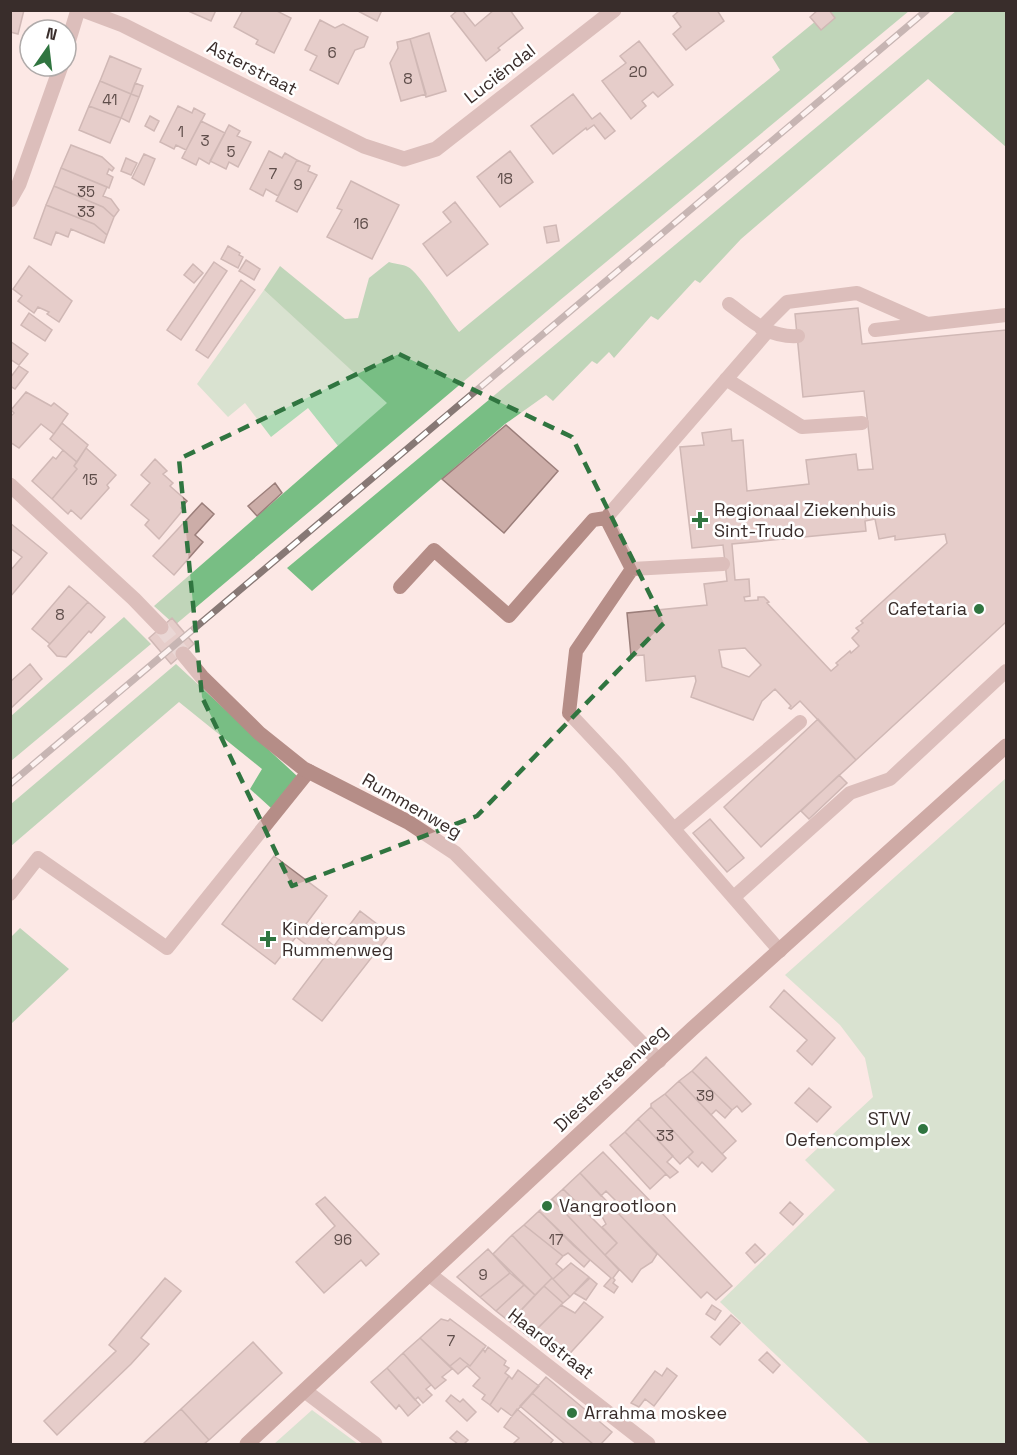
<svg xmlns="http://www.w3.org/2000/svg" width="1017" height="1455" font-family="'Space Grotesk',sans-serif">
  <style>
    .green { fill: #b0dbb6 }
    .forest { fill: #78be84 }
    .building { fill: #ccada8; stroke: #9b7e7a; stroke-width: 1.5; fill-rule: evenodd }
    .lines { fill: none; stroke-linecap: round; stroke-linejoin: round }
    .street-tunnel { stroke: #d5c3c0; stroke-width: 15; stroke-dasharray: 15 8; stroke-linecap: butt }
    .lane { stroke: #b58d87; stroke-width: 14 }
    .street { stroke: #b58d87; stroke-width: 15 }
    .secondary { stroke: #975f57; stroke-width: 15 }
    .rail-casing { stroke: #877875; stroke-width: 7 }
    .rail { stroke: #fff; stroke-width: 4.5; stroke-dasharray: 14; stroke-linecap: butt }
    .marked { fill: none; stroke: #307540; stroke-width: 4.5; stroke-dasharray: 12 8; stroke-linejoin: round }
    .poi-dot { fill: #307540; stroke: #fff; stroke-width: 2 }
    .labels { text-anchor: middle; stroke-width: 5; stroke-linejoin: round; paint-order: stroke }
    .number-label { font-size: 15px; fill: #5e4d4a }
    .street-label { font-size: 18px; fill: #392d2b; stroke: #fff }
    .poi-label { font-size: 18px; fill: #392d2b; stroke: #fff; text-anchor: start }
  </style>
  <rect width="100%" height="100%" fill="#fce8e5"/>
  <path class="green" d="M264,290L388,403L338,446L308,408L271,437L245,403L228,417L197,384Z
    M1006,778V1444H870L720,1302L835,1190L805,1160L873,1097L865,1058L840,1025L785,975Z
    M312,1410L358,1444H274Z"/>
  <path class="forest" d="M828,11H909L559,301L175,625L154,606L387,403L264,290L280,266L345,319L358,318L369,278L389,262C395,264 403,264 408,267C418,271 449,320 459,332L780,70L772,57Z
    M956,11H1006V147L928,79L741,239L700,283L695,280L658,320L651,316L614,358L609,352L597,364L592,361L553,401L546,395L505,424L312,591L287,568Z
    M124,617L151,644L11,761V716Z
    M176,664L297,776L271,808L250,789L262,769L179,702L11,846V804Z
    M20,928L69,969L11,1024V937Z"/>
  <path class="building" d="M10,10H24L18,34L10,32Z
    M186,10H216L211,21Z
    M243,10H275L291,18L274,53L256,44L258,40L234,27Z
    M356,10H382L377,21Z
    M458,10H462L475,26L494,10H510L523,28L498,48L500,50L486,61L451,16Z
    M680,10H717L724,21L686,50L673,34L681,27L673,16Z
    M818,10H829L835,18L821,30L810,17Z
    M320,20L335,28L343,24L368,37L364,47L355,50L338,84L310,70L317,56L305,50Z
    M429,33L446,91L426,97L410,39Z
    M410,39L426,94L401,101L390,63L398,48L397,42Z
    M639,41L673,85L658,97L653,92L642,101L646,106L631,119L602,81L626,63L620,56Z
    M110,56L141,69L131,94L100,81Z
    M100,81L131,94L121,118L89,106Z
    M135,83L143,86L139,97L131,94Z
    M131,94L139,97L129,122L121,118Z
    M573,94L592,119L600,113L615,131L605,139L594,125L587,130L586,128L553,154L531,126Z
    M89,106L121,118L110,143L79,130Z
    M178,106L192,113L194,108L205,114L186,150L176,145L174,149L160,142Z
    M150,116L159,121L154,131L145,126Z
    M201,121L225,133L209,164L199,158L196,165L182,158Z
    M229,125L240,131L237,136L251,142L238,167L229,162L226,169L210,161Z
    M71,145L102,157L114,168L112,171L109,169L107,174L113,177L109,188L61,168Z
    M269,151L282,158L285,153L297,160L278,196L266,189L263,196L250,189Z
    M510,151L533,182L500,207L477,177Z
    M144,154L155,159L144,185L132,178Z
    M126,158L137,163L131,175L121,171Z
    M297,160L310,166L308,171L317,175L297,212L276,201Z
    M61,168L107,187L103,196L111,199L119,210L114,217L103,207L54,186Z
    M351,181L399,205L372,259L327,237L342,210L337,208Z
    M54,186L103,207L114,217L107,235L94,224L46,205Z
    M455,202L488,244L447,276L423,244L451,222L443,212Z
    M46,205L94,224L107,235L104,243L71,229L68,237L56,232L51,245L34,238Z
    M556,225L559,241L547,243L544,227Z
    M228,246L240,253L239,255L243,257L238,268L221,259Z
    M246,260L260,269L254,280L239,271Z
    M214,262L227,271L181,340L167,330Z
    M193,264L203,273L194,283L184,275Z
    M29,266L72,301L59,322L47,314L49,312L38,307L34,313L18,301L22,296L13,289Z
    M241,280L255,290L208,358L196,350Z
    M858,308L862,344L1006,330V622L856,760L800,701L791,709L789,708L791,706L775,689L762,701L753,720L691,697L696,681L695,676L646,681L644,655L631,656L627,613L707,605L704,584L727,581L723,545L692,548L680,447L704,445L702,433L731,429L732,441L743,440L747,491L809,484L806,460L856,454L858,470L873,469L864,391L803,397L795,314ZM875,519L879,539L895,536V540L945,534L947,543L861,621L863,623L856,628L859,631L852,638L859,646L851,653L850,651L836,663L838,665L831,671L767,603L769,602L764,597H758V600L745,601L744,597L750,596L749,579L735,580L732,544L866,531L865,521ZM745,648L761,665L749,677L722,667L719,650Z
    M29,313L52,330L45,341L21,325Z
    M10,341L28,354L19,365L10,359Z
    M19,366L28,372L15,389L10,386V378Z
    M26,392L51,406L54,403L68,414L54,434L41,424L19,448L10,442V417L14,413L11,410Z
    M62,423L88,445L77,462L50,439Z
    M506,425L558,471L504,533L442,479Z
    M86,448L116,475L107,485L109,488L81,519L71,510L68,514L52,499L77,469L74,466Z
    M63,450L77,462L74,466L77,469L52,499L32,481L53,457L56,459Z
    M155,459L167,471L163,474L173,483L170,486L187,501L181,508L183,510L159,539L145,525L149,520L131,505L150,483L141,475Z
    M275,483L282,493L257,516L248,506Z
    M202,503L214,514L195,535L203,542L174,575L153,556Z
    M10,523L47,553L10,597V571L22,557L10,548Z
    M69,586L88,602L50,644L32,629Z
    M88,602L105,617L91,633L89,631L66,657L57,656L48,646Z
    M172,618L194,644L171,664L149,638Z
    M30,664L42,679L10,709V682Z
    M818,719L856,760L761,847L724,807Z
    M839,775L847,783L809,819L801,811Z
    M710,819L744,858L727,872L693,833Z
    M274,856L327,896L306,924L313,930L319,921L333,932L327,940L334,946L360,911L390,934L322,1021L293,999L324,958L296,937L275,964L222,924Z
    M784,990L835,1038L812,1065L797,1051L807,1040L770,1007Z
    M706,1057L751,1104L742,1112L737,1106L732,1110L692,1071Z
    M692,1071L732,1110L725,1118L716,1110L711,1115L679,1081Z
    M679,1081L736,1141L722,1154L665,1094Z
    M809,1088L831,1107L817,1122L795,1103Z
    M665,1094L726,1158L712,1172L702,1162L698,1167L688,1157L693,1152L651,1107V1104Z
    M651,1107L693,1152L680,1164L638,1119Z
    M638,1119L673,1156L667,1162L678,1172L670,1178L625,1132Z
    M625,1132L666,1174L650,1189L610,1145Z
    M603,1152L732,1286L716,1300L707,1292L701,1298L610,1205L615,1200L606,1191L601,1196L580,1173Z
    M580,1173L657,1254L652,1262L641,1269L632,1282L605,1255L617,1243L602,1227L606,1224L599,1211L593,1218L563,1189Z
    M563,1189L617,1243L605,1255L552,1199Z
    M325,1197L379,1254L366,1266L361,1260L324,1293L296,1262L335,1226L316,1204Z
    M552,1199L619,1270L613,1278L615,1280L613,1283L618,1287L614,1293L604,1286L611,1278L574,1246L539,1211Z
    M790,1202L803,1214L793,1225L780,1213Z
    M539,1211L590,1260L584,1267L568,1253L563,1256L524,1225Z
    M524,1225L563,1256L556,1264L563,1270L553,1279L512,1235Z
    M512,1235L552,1278L535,1295L493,1254Z
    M755,1244L765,1254L755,1263L746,1253Z
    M488,1249L510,1273L480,1297L457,1277Z
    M571,1263L589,1277L570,1297L553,1279Z
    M510,1273L524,1285L496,1311L480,1297Z
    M165,1278L181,1291L141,1338L149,1344L131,1364L57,1435L44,1421L116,1351L109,1345Z
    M552,1278L570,1297L563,1303L544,1286Z
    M590,1278L597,1284L586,1300L574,1293Z
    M524,1285L535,1295L510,1322L496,1311Z
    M544,1286L563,1303L529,1337L510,1322Z
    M584,1302L603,1317L563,1361L540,1344L541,1343L536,1339L529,1337L561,1305L575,1313Z
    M712,1305L721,1311L715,1320L706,1314Z
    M731,1315L740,1323L720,1345L711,1337Z
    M441,1319L448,1321L450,1319L486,1346L470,1366L460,1358L450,1366L420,1338Z
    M420,1338L452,1369L442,1377L446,1380L435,1389L403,1353Z
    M253,1342L282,1373L209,1440L181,1409Z
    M488,1347L506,1361L504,1365L509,1368L505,1373L509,1376L490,1405L482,1399L485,1395L473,1386L480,1378L467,1366L458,1374L450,1366L460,1358L470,1366L483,1349L485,1352Z
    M767,1352L780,1365L773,1373L759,1360Z
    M403,1353L431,1385L426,1389L432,1395L423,1403L418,1397L415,1400L387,1368Z
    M387,1368L420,1405L408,1416L399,1405L396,1409L371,1382Z
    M667,1368L677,1376L654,1406L645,1399L639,1407L631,1403L655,1371L662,1376Z
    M518,1370L539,1386L512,1416L501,1408L498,1412L490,1405L509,1376L512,1379Z
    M546,1377L612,1432L601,1444H593L532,1393Z
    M532,1393L593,1444H565L520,1406Z
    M451,1395L460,1402L463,1399L476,1412L467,1421L446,1401Z
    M181,1409L209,1440L204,1444H143Z
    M517,1409L553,1440L550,1444H513L519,1438L504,1427Z
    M457,1431L468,1440L464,1444H458L450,1438Z"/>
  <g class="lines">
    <path class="street-tunnel" d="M161,627L183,654"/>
    <path class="lane" d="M729,304C751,320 768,338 798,336
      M761,328L787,302L857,293L927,324
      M875,330L1006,315
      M726,379L802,427L862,423
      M606,518L632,569L576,651L569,713L619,766L780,951
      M632,569L723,564
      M400,587L434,550L509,616L593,520L606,518L767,332
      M674,829L800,722
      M10,894L38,858L167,948L309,771
      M734,897L850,793L890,779L1006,671"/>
    <path class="street" d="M83,10L123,25L364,146L404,159L436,149L614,10
      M66,49L78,10
      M10,200L19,184L61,66
      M10,485L134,599L161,627
      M183,654L202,677L259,733L304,769L408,822L455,853L659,1061
      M429,1274L648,1444
      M305,1391L375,1444"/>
    <path class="secondary" d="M247,1444L692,1029L1006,746"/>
    <g class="rail-casing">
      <path id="rail" d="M10,784L927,10"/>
    </g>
    <use href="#rail" class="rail"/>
  </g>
  <path d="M0 0H1017V1455H0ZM399,354L572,437L664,623L477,816L292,886L202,697L179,459Z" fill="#fce8e5" fill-opacity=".55" fill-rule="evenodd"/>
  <path class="marked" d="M399,354L572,437L664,623L477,816L292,886L202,697L179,459Z"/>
  <g class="poi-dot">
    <path d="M697 511h6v6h6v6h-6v6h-6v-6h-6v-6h6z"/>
    <circle cx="979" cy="609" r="6"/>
    <path d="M265 930h6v6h6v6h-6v6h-6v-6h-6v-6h6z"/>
    <circle cx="923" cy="1129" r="6"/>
    <circle cx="547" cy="1206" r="6"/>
    <circle cx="572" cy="1413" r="6"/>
  </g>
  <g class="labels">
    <g class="number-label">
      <text x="332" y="58">6</text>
      <text x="638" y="77">20</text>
      <text x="408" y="84">8</text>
      <text x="110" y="105">41</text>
      <text x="181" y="137">1</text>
      <text x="205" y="146">3</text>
      <text x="231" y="157">5</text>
      <text x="273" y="179">7</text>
      <text x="505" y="184">18</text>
      <text x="298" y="190">9</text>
      <text x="86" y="197">35</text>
      <text x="86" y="217">33</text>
      <text x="361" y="229">16</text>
      <text x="90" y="485">15</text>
      <text x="60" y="620">8</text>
      <text x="705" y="1101">39</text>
      <text x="665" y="1141">33</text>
      <text x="343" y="1245">96</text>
      <text x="556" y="1245">17</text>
      <text x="483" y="1280">9</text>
      <text x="451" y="1346">7</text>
    </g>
    <g class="street-label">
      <text transform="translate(252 68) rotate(27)" y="6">Asterstraat</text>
      <text transform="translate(500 74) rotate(-38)" y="6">Luciëndal</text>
      <text transform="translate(412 806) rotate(30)" y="6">Rummenweg</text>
      <text transform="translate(611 1078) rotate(-43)" y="6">Diestersteenweg</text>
      <text transform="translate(551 1344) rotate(38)" y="6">Haardstraat</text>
    </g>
    <g class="poi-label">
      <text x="714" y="516">Regionaal Ziekenhuis<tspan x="714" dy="21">Sint-Trudo</tspan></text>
      <text x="967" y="615" text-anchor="end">Cafetaria</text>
      <text x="282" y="935">Kindercampus<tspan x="282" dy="21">Rummenweg</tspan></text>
      <text x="911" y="1125" text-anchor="end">STVV<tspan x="911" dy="21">Oefencomplex</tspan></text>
      <text x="559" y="1212">Vangrootloon</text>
      <text x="584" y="1419">Arrahma moskee</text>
    </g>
  </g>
  <rect width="1017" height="1455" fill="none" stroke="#392d2b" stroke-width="24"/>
  <g transform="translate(48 48) rotate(14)"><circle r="28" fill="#ffffff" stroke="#b0abaa" stroke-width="1.5"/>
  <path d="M0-4.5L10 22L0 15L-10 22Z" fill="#307540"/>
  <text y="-9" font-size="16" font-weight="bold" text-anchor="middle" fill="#392d2b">N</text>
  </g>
</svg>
